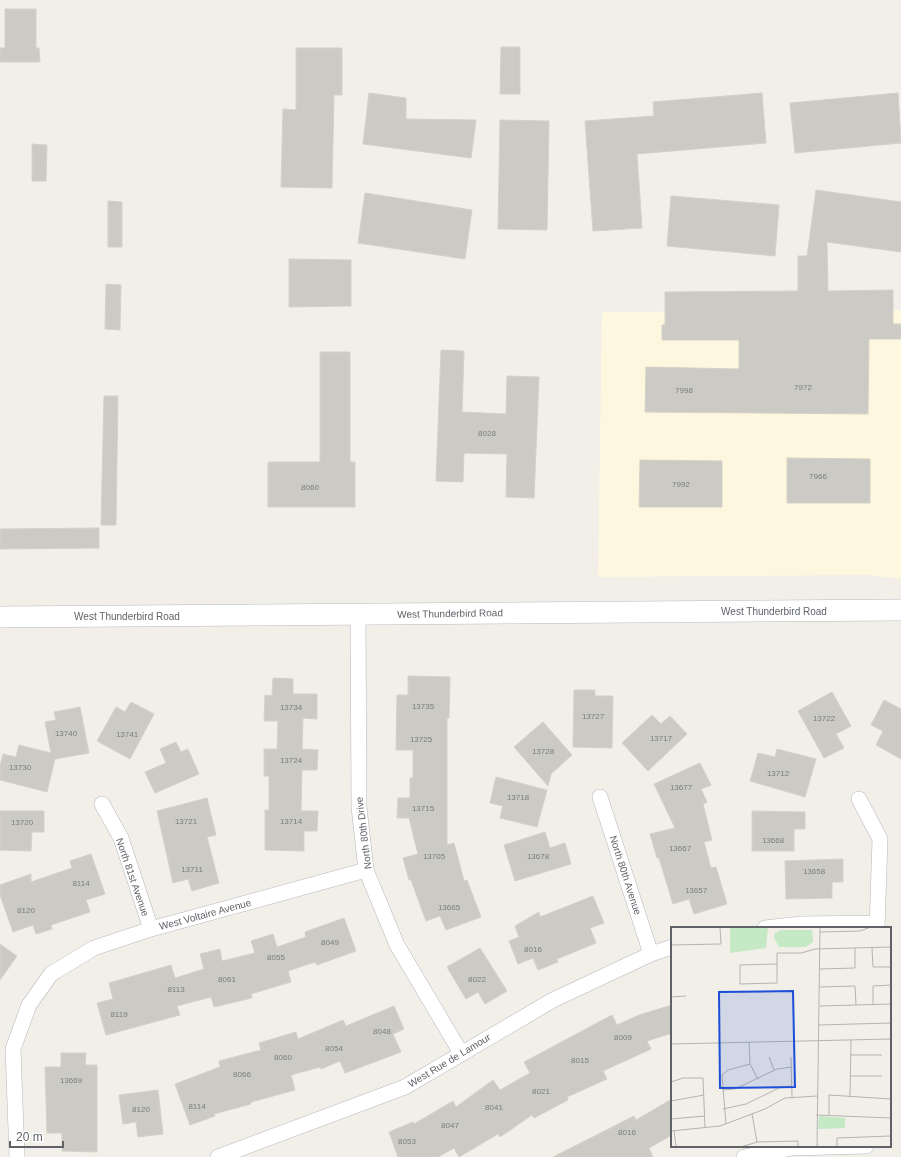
<svg xmlns="http://www.w3.org/2000/svg" width="901" height="1157" font-family="Arial,sans-serif">
  <style>
    .commercial { fill: #fef7e0 }
    .building { fill: #cccac5; stroke: #d6d1c6 }
    .lines { fill: none; stroke-linecap: round; stroke-linejoin: round }
    .street-casing { stroke: #b5b8bc; stroke-width: 16 }
    .secondary-casing { stroke: #b6babf; stroke-width: 22 }
    .street { stroke: #fff; stroke-width: 15 }
    .secondary { stroke: #fff; stroke-width: 21 }
    .labels { text-anchor: middle; stroke-width: 3.5; stroke-linejoin: round; paint-order: stroke }
    .number-label { font-size: 8px; fill: #7a7d7f }
    .street-label { font-size: 10px; fill: #5f6368; stroke: #fff }
    .inset-road { fill: none; stroke: #b3b3b1; stroke-width: 1 }
    .view { fill: #1d4ed8; fill-opacity: 0.15; stroke: #1d4ed8; stroke-width: 2 }
    .inset-edge { fill: none; stroke: #5f6368; stroke-width: 2 }
  </style>
  <rect width="100%" height="100%" fill="#f1efe8"/>
  <path class="commercial" d="M901,310V579L868,575L598,577L602,312Z"/>
  <path class="building" d="M5,9H36V48H39L40,62H0V48H5Z
    M501,47H520V94H500Z
    M296,48H342V95H334L332,188L281,187L283,109L296,110Z
    M369,93L406,98V119L476,120L471,158L363,144Z
    M762,93L766,143L637,154L642,228L593,231L585,121L654,116L653,102Z
    M898,93L901,143L795,153L790,103Z
    M500,120L549,121L547,230L498,229Z
    M32,144L47,145L46,181H32Z
    M816,190L901,202V252L827,242L828,291L893,290V324H901V339H869L868,414L645,412L646,367L739,369V340H662V325H665V292L798,291V256H807Z
    M365,193L472,210L465,259L358,243Z
    M671,196L779,205L775,256L667,246Z
    M108,201L122,202V247H108Z
    M289,259L351,260V306L289,307Z
    M106,284L121,285L120,330L105,329Z
    M441,350L464,351L462,412L506,414L507,376L539,377L534,498L506,497L507,454L464,453L463,482L436,481Z
    M320,352H350V462H355V507H268V462H320Z
    M104,396H118L116,525H101Z
    M787,458L870,459V503H787Z
    M640,460L722,461V507H639Z
    M99,528V548L0,549V529Z
    M408,676L450,677L449,718H447V845L454,843L464,881L467,880L481,917L446,930L440,916L426,921L411,880H409L403,858L418,854L409,818H397L398,798H410V778H413V750H396L397,695H408Z
    M273,678L293,679V694H317V719L303,718L302,749L318,750L317,770H302L301,811H318L317,831H304V851L265,850V810H269V776H264V749H277L278,721H264L265,695L272,696Z
    M574,690H595V696H613L612,748L573,747Z
    M832,692L851,726L836,734L844,748L824,758L798,711Z
    M884,700L901,709V759L876,745L883,731L871,725Z
    M131,702L154,714L130,759L97,741L116,707L125,712Z
    M80,707L89,753L55,759L47,792L0,780V766L3,754L16,757L19,745L51,753L45,722L56,720L54,712Z
    M652,715L661,724L670,716L687,734L648,771L622,743Z
    M543,722L572,755L551,774L548,786L514,747Z
    M176,742L181,752L188,749L199,774L155,793L145,772L166,763L160,749Z
    M777,749L816,759L805,797L750,781L758,753L775,757Z
    M700,763L711,785L701,789L707,802L703,804L712,840L704,842L711,868L716,867L727,904L694,914L689,899L673,904L659,858H657L650,834L675,828L654,784Z
    M496,777L547,790L537,827L500,818L503,806L490,803Z
    M207,798L216,835L207,837L219,883L192,891L188,879L173,883L157,811Z
    M0,811H44V832H32L31,851L0,850Z
    M752,811L805,812V829H794V851H752Z
    M545,832L550,848L565,843L571,864L515,881L504,845Z
    M91,854L105,894L86,900L90,912L51,925L52,929L36,934L33,925L13,932L0,895V885L31,874V882L72,868L70,861Z
    M843,859V882H832V898L786,899L785,861Z
    M593,896L604,923L590,928L596,943L557,959L558,962L538,970L533,958L518,964L509,941L519,937L515,926L539,912L540,917Z
    M344,918L356,951L317,965L315,962L288,971L291,982L251,994L252,998L214,1007L211,997L177,1006L180,1015L106,1035L97,1003L113,999L109,983L171,965L175,978L204,969L200,954L220,949L222,961L255,953L251,941L273,934L277,947L306,937L305,932Z
    M0,944L17,956L0,980Z
    M480,948L507,991L485,1004L478,992L466,999L447,967Z
    M672,1005V1033L647,1041L651,1049L603,1071L607,1079L567,1097L568,1100L534,1118L532,1115L500,1137L498,1134L459,1157L454,1148L438,1157H398L389,1132L413,1122L414,1124L453,1101L456,1107L493,1080L500,1090L530,1073L524,1062L612,1015L617,1025L639,1015Z
    M394,1006L404,1029L393,1034L401,1052L345,1073L340,1061L321,1069L320,1067L291,1075L295,1090L251,1102V1104L214,1114L215,1116L190,1125L175,1084L220,1067L219,1061L261,1050L259,1043L296,1032L298,1039L343,1020L346,1026Z
    M61,1053H86L85,1065H97V1152L62,1151V1133H47L45,1067H61Z
    M158,1090L163,1134L138,1137L136,1122L123,1124L119,1095Z
    M672,1099V1135L649,1148L653,1157H553L634,1116L636,1120Z"/>
  <g class="lines">
    <g class="street-casing">
      <path id="street" d="M358,614L359,807L366,870L397,945L461,1053
        M600,797L651,954
        M859,799L880,839L877,928
        M102,804L121,838L151,929
        M765,928L802,924L877,923
        M17,1157L13,1049L29,1005L51,974L94,948L151,929L366,870
        M218,1157L405,1087L553,1000L651,954L672,947
        M744,1157L792,1148L866,1146"/>
    </g>
    <g class="secondary-casing">
      <path id="secondary" d="M0,617L901,610"/>
    </g>
    <use href="#street" class="street"/>
    <use href="#secondary" class="secondary"/>
  </g>
  <g class="labels">
    <g class="number-label">
      <text x="803" y="390">7972</text>
      <text x="684" y="393">7998</text>
      <text x="487" y="436">8028</text>
      <text x="818" y="479">7966</text>
      <text x="681" y="487">7992</text>
      <text x="310" y="490">8060</text>
      <text x="423" y="709">13735</text>
      <text x="291" y="710">13734</text>
      <text x="593" y="719">13727</text>
      <text x="824" y="721">13722</text>
      <text x="66" y="736">13740</text>
      <text x="127" y="737">13741</text>
      <text x="661" y="741">13717</text>
      <text x="421" y="742">13725</text>
      <text x="543" y="754">13728</text>
      <text x="291" y="763">13724</text>
      <text x="20" y="770">13730</text>
      <text x="778" y="776">13712</text>
      <text x="681" y="790">13677</text>
      <text x="518" y="800">13718</text>
      <text x="423" y="811">13715</text>
      <text x="186" y="824">13721</text>
      <text x="291" y="824">13714</text>
      <text x="22" y="825">13720</text>
      <text x="773" y="843">13668</text>
      <text x="680" y="851">13667</text>
      <text x="434" y="859">13705</text>
      <text x="538" y="859">13678</text>
      <text x="192" y="872">13711</text>
      <text x="814" y="874">13658</text>
      <text x="81" y="886">8114</text>
      <text x="696" y="893">13657</text>
      <text x="449" y="910">13665</text>
      <text x="26" y="913">8120</text>
      <text x="330" y="945">8049</text>
      <text x="533" y="952">8016</text>
      <text x="276" y="960">8055</text>
      <text x="227" y="982">8061</text>
      <text x="477" y="982">8022</text>
      <text x="176" y="992">8113</text>
      <text x="119" y="1017">8119</text>
      <text x="382" y="1034">8048</text>
      <text x="623" y="1040">8009</text>
      <text x="334" y="1051">8054</text>
      <text x="283" y="1060">8060</text>
      <text x="580" y="1063">8015</text>
      <text x="242" y="1077">8066</text>
      <text x="71" y="1083">13669</text>
      <text x="541" y="1094">8021</text>
      <text x="197" y="1109">8114</text>
      <text x="494" y="1110">8041</text>
      <text x="141" y="1112">8120</text>
      <text x="450" y="1128">8047</text>
      <text x="627" y="1135">8016</text>
      <text x="407" y="1144">8053</text>
    </g>
    <g class="street-label">
      <text x="774" y="615">West Thunderbird Road</text>
      <text transform="translate(450 613) rotate(-1)" y="4">West Thunderbird Road</text>
      <text x="127" y="620">West Thunderbird Road</text>
      <text transform="translate(363 833) rotate(-97)" y="4">North 80th Drive</text>
      <text transform="translate(626 875) rotate(72)" y="4">North 80th Avenue</text>
      <text transform="translate(133 877) rotate(71)" y="4">North 81st Avenue</text>
      <text transform="translate(205 914) rotate(-15)" y="4">West Voltaire Avenue</text>
      <text transform="translate(449 1060) rotate(-31)" y="4">West Rue de Lamour</text>
    </g>
  </g>
  <g transform="translate(671 927)">
    <rect width="220" height="220" fill="#f1efe8"/>
    <path d="M59,0H97L95,21L59,26ZM110,3H141L142,15L135,20H108L103,11L104,6ZM148,189L174,191V201L147,202Z" fill="#c5e8c5"/>
    <path class="inset-road" d="M149,5L189,4L200,0M0,18L50,17L49,0M201,21L202,40H220M106,37L69,38V57L106,56V26H130L144,22L220,20M149,42L184,41V21M149,60L184,59L185,78M0,70L15,69M202,78V59L220,58M149,79L220,77M148,98L220,96M78,115L79,137L87,152M0,117L220,112M180,128H211M98,130L103,143M120,130L121,170M180,149H211M0,155L12,151H32L34,201M51,163L64,162L106,142L121,140M179,170L180,113M0,174L33,168M52,182L75,177L110,160L121,159M81,187L86,215M145,188L220,191M158,188V168L220,172M0,192L34,189M55,197L51,148L57,143L79,137M3,203L5,220M0,204L49,199L94,182L114,171L146,169M70,220L86,215L127,214V220M146,220L149,0M166,220V211L220,209"/>
    <path class="view" d="M122,64L124,160L49,161L48,65Z"/>
    <rect width="220" height="220" class="inset-edge"/>
  </g>
  <path d="M10 1141v6h53v-6" fill="none" stroke="#5f6368" stroke-width="2"/>
  <text x="16" y="1141" font-size="12" fill="#5f6368" stroke="#ffffff" stroke-width="3" paint-order="stroke">20 m</text>
</svg>
